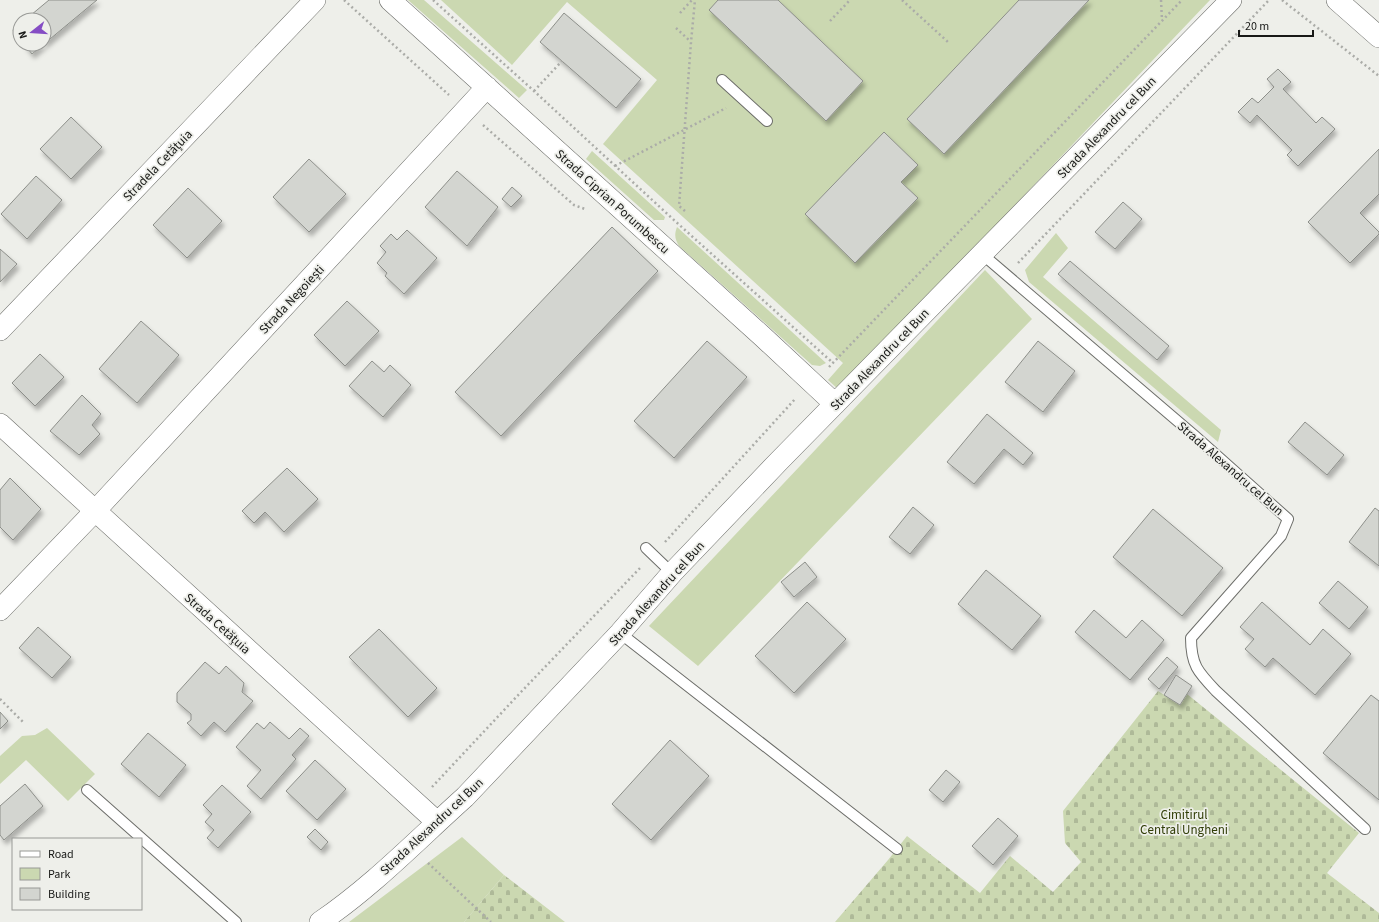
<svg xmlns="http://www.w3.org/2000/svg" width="1379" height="922" font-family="'Source Sans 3',sans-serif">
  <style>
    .green { fill: #cbd8b1 }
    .cemetery { fill: url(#cemetery-stones) }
    .building { fill: #d3d5d0; stroke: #8d8f8a; filter: url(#shadow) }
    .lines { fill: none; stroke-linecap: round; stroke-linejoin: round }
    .service-casing { stroke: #6c6d69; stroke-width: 12 }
    .minor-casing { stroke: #6c6d69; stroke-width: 22 }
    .path { stroke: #abaca8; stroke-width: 2.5; stroke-dasharray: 2 3; stroke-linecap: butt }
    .service { stroke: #fff; stroke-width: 10 }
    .minor { stroke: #fff; stroke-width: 21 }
    .labels { text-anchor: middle; stroke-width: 3.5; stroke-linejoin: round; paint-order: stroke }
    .street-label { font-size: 13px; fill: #181917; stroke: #eeefea }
    .park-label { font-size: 13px; fill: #2f3c05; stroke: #eeefea }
  </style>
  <defs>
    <pattern id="cemetery-stones" width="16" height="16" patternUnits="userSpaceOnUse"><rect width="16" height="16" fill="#cbd8b1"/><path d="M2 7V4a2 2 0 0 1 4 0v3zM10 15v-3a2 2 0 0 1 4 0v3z" fill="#aeb998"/></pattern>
    <filter id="shadow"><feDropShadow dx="2.5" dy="4.5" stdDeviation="2" flood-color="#0004"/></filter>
  </defs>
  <rect width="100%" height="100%" fill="#eeefea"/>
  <path class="green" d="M408,0H424L527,90L519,98Z
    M441,0H1210L839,390L828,380L843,363L603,144L657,80L567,2L512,65Z
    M592,151L665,217L664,220H654L586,159Z
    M677,227L826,363L820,366L812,365L679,246C675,239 674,235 677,227Z
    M1056,233L1068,248L1043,277L1221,430L1218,442L1029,282L1025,270Z
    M985,270L1032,319L698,666L649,626Z
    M47,728L95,774L68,801L26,760L0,784V756L22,736L35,735Z
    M462,837L504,875L464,922H349Z"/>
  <path class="cemetery" d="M1158,691L1180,705L1187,694L1359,833L1327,873L1379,913V922H835L888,860L907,836L980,893L1010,856L1053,892L1081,862L1065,843L1063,811Z
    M504,875L565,922H464Z"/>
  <path class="building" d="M49,0H97L44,44V20H25Z
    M718,0H778L863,81L826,121L709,10Z
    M1019,0H1089L944,154L907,119Z
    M564,13L641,79L616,108L540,42Z
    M20,24V39L13,30Z
    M24,44H44L32,54Z
    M1278,69L1291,82L1283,89L1316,123L1322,117L1335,129L1298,166L1287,155L1292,150L1257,115L1250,123L1238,112L1252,98L1258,103L1274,87L1267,79Z
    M71,117L102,147L71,179L40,149Z
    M884,132L918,165L901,182L918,198L855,263L805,214Z
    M1379,149V194L1360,213L1379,232V234L1350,263L1308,222Z
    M309,159L346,194L309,232L273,197Z
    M457,171L498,207L467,246L425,207Z
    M36,176L62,200L27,239L1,214Z
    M512,187L522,196L511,207L502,199Z
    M188,188L222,221L187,258L153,225Z
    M1123,202L1142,219L1115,249L1095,232Z
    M612,227L658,271L501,436L455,392Z
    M407,230L437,258L404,294L385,276L387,273L377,263L386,252L380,246L391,234L397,240Z
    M0,249L17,264L0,282Z
    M1070,261L1169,346L1157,360L1058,274Z
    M347,301L379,331L345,366L314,335Z
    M141,321L179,355L137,403L99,369Z
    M707,341L747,377L674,458L634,421Z
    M1038,341L1075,371L1043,412L1005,382Z
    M40,354L64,377L35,406L12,383Z
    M372,361L384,372L390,365L411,385L383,417L349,386Z
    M82,395L101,414L92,425L100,434L79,455L50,431Z
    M987,414L1033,453L1023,465L1004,449L974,484L947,462Z
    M1305,422L1344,455L1327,475L1288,442Z
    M287,468L318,499L284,532L265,512L254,523L242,511Z
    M10,478L41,509L13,540L0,527V490Z
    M913,507L934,525L910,554L889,537Z
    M1375,508L1379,511V566L1349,542Z
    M1153,509L1223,568L1182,616L1113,557Z
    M805,562L817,577L794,597L781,582Z
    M986,570L1041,616L1012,650L958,604Z
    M1338,581L1368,607L1349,629L1319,603Z
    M807,602L846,639L794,693L755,656Z
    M1262,602L1310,645L1323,629L1351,654L1315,695L1273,658L1265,667L1245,649L1254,639L1240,627Z
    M1094,610L1126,638L1142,620L1164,640L1130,680L1075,632Z
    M38,627L71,657L52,678L19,648Z
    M379,629L437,688L408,717L349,657Z
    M1167,657L1178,667L1159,689L1148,679Z
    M205,662L219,674L226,666L244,683L242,692L253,701L225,732L214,722L201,736L187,723L191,720V714L177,702V693Z
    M1176,675L1192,686L1180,705L1164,695Z
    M1371,695L1379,701V800L1323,753Z
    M0,712L8,721L0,729Z
    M270,722L289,739L300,728L309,736L292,755L296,759L261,799L247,786L261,770L236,747L257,723L264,729Z
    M148,733L186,765L159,797L121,764Z
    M670,740L709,776L651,840L612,804Z
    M315,760L346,789L317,820L286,791Z
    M946,770L960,782L943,802L929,790Z
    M25,784L43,806L4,840L0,835V806Z
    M222,785L251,812L218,848L207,838L214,830L205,822L212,814L203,805Z
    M998,818L1018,836L993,865L972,846Z
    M315,829L328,842L321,850L307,837Z"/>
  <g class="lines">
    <g class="service-casing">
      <path id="service" d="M722,80L767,121
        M982,254L1195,436L1288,519L1281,536L1191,638C1191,665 1198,672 1216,691L1365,829
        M646,548L672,573
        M620,633L897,849
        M87,790L236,922"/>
    </g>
    <g class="minor-casing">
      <path id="minor" d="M390,0L762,336L835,404
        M1337,0L1379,37
        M0,330L315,0
        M0,424L437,822
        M0,610L95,511L487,87
        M320,922C373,886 417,840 465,797L620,633L672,573L779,461L1231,0"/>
    </g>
    <path class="path" d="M344,0L449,95
      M433,0L534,91L675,221L833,363
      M902,0L948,42
      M1161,0L1162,20
      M1282,0L1379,76
      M680,13L692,0
      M830,21L850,0
      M676,28L690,41
      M534,91L562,61
      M483,125L574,205L585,209
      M615,166L726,108
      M685,211L679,206L691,42L695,0
      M1018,263L1269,0
      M829,367L1182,0
      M665,542L796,398
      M0,699L24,723
      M432,787L521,692L641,567
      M428,863L491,922"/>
    <use href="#service" class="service"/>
    <use href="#minor" class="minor"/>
  </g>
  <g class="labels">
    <g class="street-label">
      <text transform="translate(1106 127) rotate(-46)" y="5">Strada Alexandru cel Bun</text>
      <text transform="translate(157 165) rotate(-46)" y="5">Stradela Cetățuia</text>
      <text transform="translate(613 201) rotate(42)" y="5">Strada Ciprian Porumbescu</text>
      <text transform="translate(291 299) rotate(-47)" y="5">Strada Negoiești</text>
      <text transform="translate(879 359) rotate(-46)" y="5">Strada Alexandru cel Bun</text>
      <text transform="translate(1231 468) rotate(41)" y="5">Strada Alexandru cel Bun</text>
      <text transform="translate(656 593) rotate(-48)" y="5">Strada Alexandru cel Bun</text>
      <text transform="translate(218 623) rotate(42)" y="5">Strada Cetățuia</text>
      <text transform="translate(431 826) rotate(-43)" y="5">Strada Alexandru cel Bun</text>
    </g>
    <g class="park-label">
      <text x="1184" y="819">Cimitirul<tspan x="1184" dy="15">Central Ungheni</tspan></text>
    </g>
  </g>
  <rect x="12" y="838" width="130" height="72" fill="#eeefea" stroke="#989996"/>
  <rect x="20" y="851" width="20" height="6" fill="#ffffff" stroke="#989996"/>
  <text x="48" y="858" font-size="12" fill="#181917">Road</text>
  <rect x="20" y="868" width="20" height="12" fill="#cbd8b1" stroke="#989996"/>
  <text x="48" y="878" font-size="12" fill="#181917">Park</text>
  <rect x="20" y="888" width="20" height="12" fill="#d3d5d0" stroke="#989996"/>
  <text x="48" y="898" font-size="12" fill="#181917">Building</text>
  <g transform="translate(32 32) rotate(253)"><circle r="19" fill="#eeefea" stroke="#989996"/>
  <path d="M0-3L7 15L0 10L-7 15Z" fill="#854dc4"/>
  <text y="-6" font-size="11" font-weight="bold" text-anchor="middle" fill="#181917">N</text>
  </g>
  <path d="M1239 30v6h74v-6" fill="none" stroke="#181917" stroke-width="2"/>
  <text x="1245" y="30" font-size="12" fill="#181917" stroke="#eeefea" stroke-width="3" paint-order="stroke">20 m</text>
</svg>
